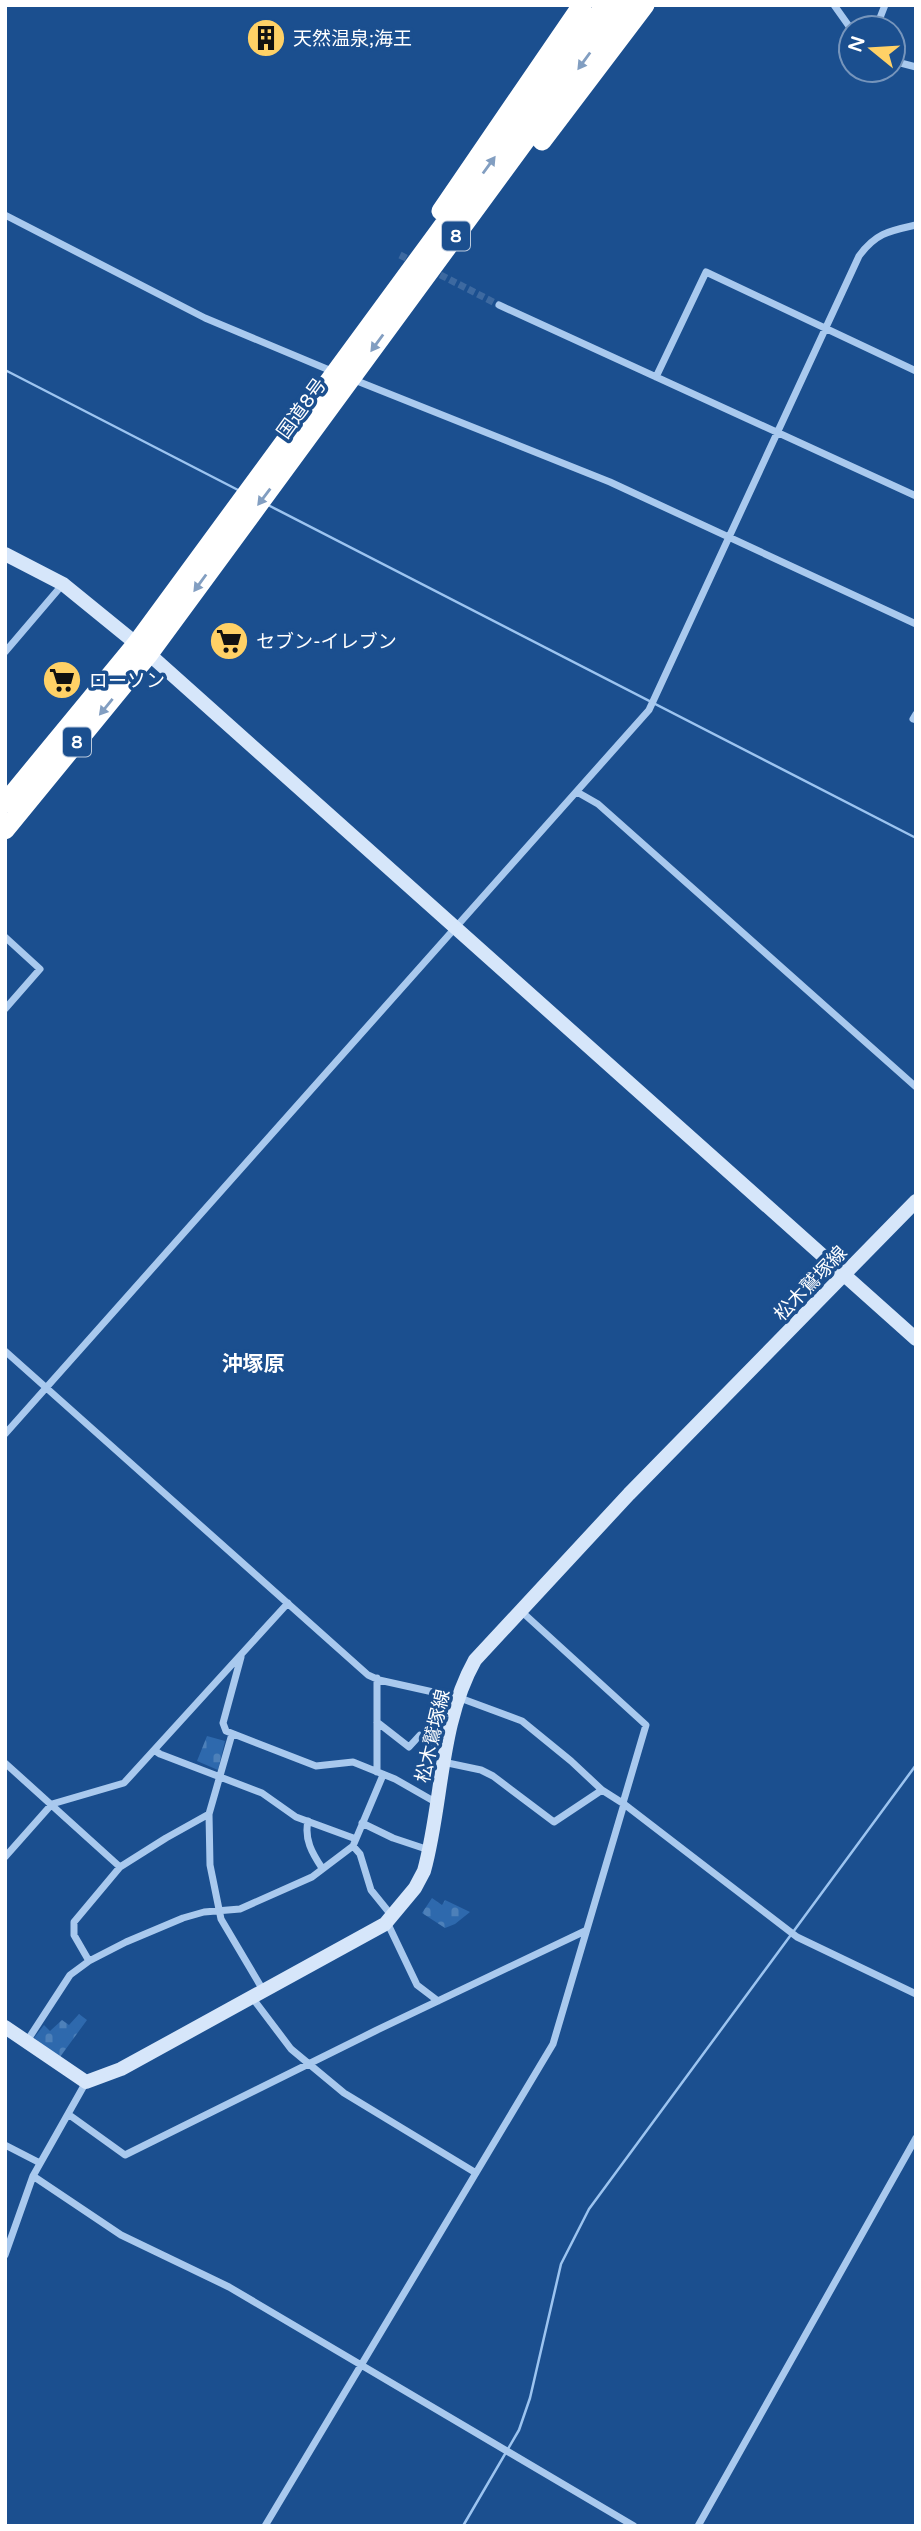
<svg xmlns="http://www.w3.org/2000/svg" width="921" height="2531" font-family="'Varela Round','Noto Sans JP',sans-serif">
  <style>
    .cemetery { fill: url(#cemetery-stones) }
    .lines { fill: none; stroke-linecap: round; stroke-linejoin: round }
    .stream { stroke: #9cc4f0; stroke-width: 2.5 }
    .street-tunnel { stroke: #3d69a0; stroke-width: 7; stroke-dasharray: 7 3.5; stroke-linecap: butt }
    .street { stroke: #a9c9ee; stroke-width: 7 }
    .secondary { stroke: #d6e6fa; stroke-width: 14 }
    .highway { stroke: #fff; stroke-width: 19 }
    .oneway { fill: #829ec1 }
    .labels { text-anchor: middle; stroke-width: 7; stroke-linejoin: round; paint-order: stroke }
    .shield { fill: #1b4f8f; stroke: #bbcadd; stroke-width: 2 }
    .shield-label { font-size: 18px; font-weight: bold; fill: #fff }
    .poi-label { font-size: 19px; fill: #fff; stroke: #1b4f8f; text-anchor: start }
    .street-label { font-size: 19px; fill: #fff; stroke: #1b4f8f }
    .neighbourhood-label { font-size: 21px; font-weight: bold; fill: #fff; stroke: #1b4f8f }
  </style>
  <defs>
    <pattern id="cemetery-stones" width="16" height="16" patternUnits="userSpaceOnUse" patternTransform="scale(1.75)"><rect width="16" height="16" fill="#2e69ad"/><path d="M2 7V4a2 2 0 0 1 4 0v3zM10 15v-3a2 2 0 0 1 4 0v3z" fill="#4d80b9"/></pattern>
  </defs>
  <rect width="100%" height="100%" fill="#1b4f8f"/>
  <path class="cemetery" d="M207,1736L225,1741L218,1770L197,1761Z
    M432,1898L442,1905L445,1900L470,1912L455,1924L445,1928L422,1913Z
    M79,2014L87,2020L60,2057L34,2038L44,2025L50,2031L62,2020L69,2025Z"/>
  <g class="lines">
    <path class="stream" d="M5,370L240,491
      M268,505L916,838
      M463,2526L519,2430L530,2398L561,2264L589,2209L916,1765"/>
    <path class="street-tunnel" d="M400,255L414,262
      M431,270L499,305"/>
    <path class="street" d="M834,5L851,29
      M876,28L885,5
      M893,61L916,67
      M5,215L205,318L334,372
      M499,305L916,496
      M656,377L706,272L916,371
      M352,379L610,482L916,624
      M5,652L63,584
      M916,714L913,719L916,720
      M577,792L598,804L916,1087
      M5,937L40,969L5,1009
      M5,1351L368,1675L379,1680L460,1698L522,1721L571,1761L602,1790L624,1804L797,1937L916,1994
      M5,1434L649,710L859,256C876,233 889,231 916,225
      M521,1611L646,1725L623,1803
      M241,1657L223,1723L226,1731L316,1766L353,1762L395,1779L437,1803
      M377,1722L409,1747L420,1735L445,1750
      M232,1734L209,1814L210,1865L221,1919L263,1990
      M154,1750L160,1754L262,1793L296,1817L356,1839
      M443,1762L481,1770L493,1776L554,1822L602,1790
      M5,1763L120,1867
      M377,1772V1678
      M308,1821C304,1839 312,1853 322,1868
      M362,1823L393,1838L429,1850
      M353,1846L360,1854L371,1890L392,1916
      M5,1857L52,1804L124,1783L288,1603
      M387,1922L417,1985L438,2001
      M89,1961L74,1935V1922L120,1867L166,1838L209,1814
      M251,1996L291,2049L344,2093L476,2173
      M27,2041L70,1975L89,1961L126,1942L183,1918L204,1912L240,1909L312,1877L353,1846L383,1775
      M68,2114L125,2155L375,2031L585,1931
      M5,2145L40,2163
      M33,2176L121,2235L229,2287L634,2526
      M5,2255L33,2176L86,2082
      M265,2526L553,2044L624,1804
      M698,2526L916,2138"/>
    <path class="secondary" d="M5,554L63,584L149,654L916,1339
      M5,2027L86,2082L121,2069L385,1924L415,1888L424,1871C443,1802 439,1724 475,1660L629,1494L916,1201"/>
    <path class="highway" d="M542,141L645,5
      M441,211L582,5
      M5,803L136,644L605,5
      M5,830L149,654L625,5"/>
  </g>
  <defs><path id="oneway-solid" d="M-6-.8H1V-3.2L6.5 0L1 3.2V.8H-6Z" transform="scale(1.75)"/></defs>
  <g class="oneway">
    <use href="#oneway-solid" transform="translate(584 61) rotate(126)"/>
    <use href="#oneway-solid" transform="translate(489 165) rotate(-54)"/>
    <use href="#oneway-solid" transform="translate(377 343) rotate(126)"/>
    <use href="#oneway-solid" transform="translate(264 497) rotate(127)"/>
    <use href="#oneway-solid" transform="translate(200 583) rotate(126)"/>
    <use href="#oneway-solid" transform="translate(106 707) rotate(129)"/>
  </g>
  <defs>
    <g id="building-disc" transform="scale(2.0125)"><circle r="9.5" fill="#ffd166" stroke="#1b4f8f"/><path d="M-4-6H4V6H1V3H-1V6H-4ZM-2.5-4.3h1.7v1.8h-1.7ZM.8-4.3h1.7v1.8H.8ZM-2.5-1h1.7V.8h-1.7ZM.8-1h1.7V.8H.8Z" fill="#111"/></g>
    <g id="supermarket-disc" transform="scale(2.0125)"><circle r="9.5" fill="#ffd166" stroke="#1b4f8f"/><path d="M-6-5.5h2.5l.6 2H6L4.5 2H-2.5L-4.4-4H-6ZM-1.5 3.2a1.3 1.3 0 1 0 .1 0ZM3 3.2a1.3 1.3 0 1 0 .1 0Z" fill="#111"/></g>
  </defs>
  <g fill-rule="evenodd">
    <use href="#building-disc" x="266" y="38"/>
    <use href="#supermarket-disc" x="229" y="641"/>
    <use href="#supermarket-disc" x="62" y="680"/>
  </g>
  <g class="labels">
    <g class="shield">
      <rect x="442" y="221.5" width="28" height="29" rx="5"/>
      <rect x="63" y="727.5" width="28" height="29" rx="5"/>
    </g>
    <g class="shield-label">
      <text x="456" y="242">8</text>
      <text x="77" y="748">8</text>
    </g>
    <g class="poi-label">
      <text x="293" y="45">天然温泉;海王</text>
      <text x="256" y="648">セブン-イレブン</text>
      <text x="89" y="687">ローソン</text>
    </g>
    <g class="street-label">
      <text transform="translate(301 408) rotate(-54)" y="7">国道8号</text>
      <text transform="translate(810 1283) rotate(-46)" y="7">松木鷲塚線</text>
      <text transform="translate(432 1736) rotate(-77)" y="7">松木鷲塚線</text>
    </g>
    <g class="neighbourhood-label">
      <text x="253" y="1371">沖塚原</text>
    </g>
  </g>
  <rect width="921" height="2531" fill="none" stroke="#ffffff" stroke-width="14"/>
  <g transform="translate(872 49) rotate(288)"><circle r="33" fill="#1b4f8f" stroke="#7695bc" stroke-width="2"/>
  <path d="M0-5L12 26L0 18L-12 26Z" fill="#ffd166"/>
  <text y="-10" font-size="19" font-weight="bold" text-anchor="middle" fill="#ffffff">N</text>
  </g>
</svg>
